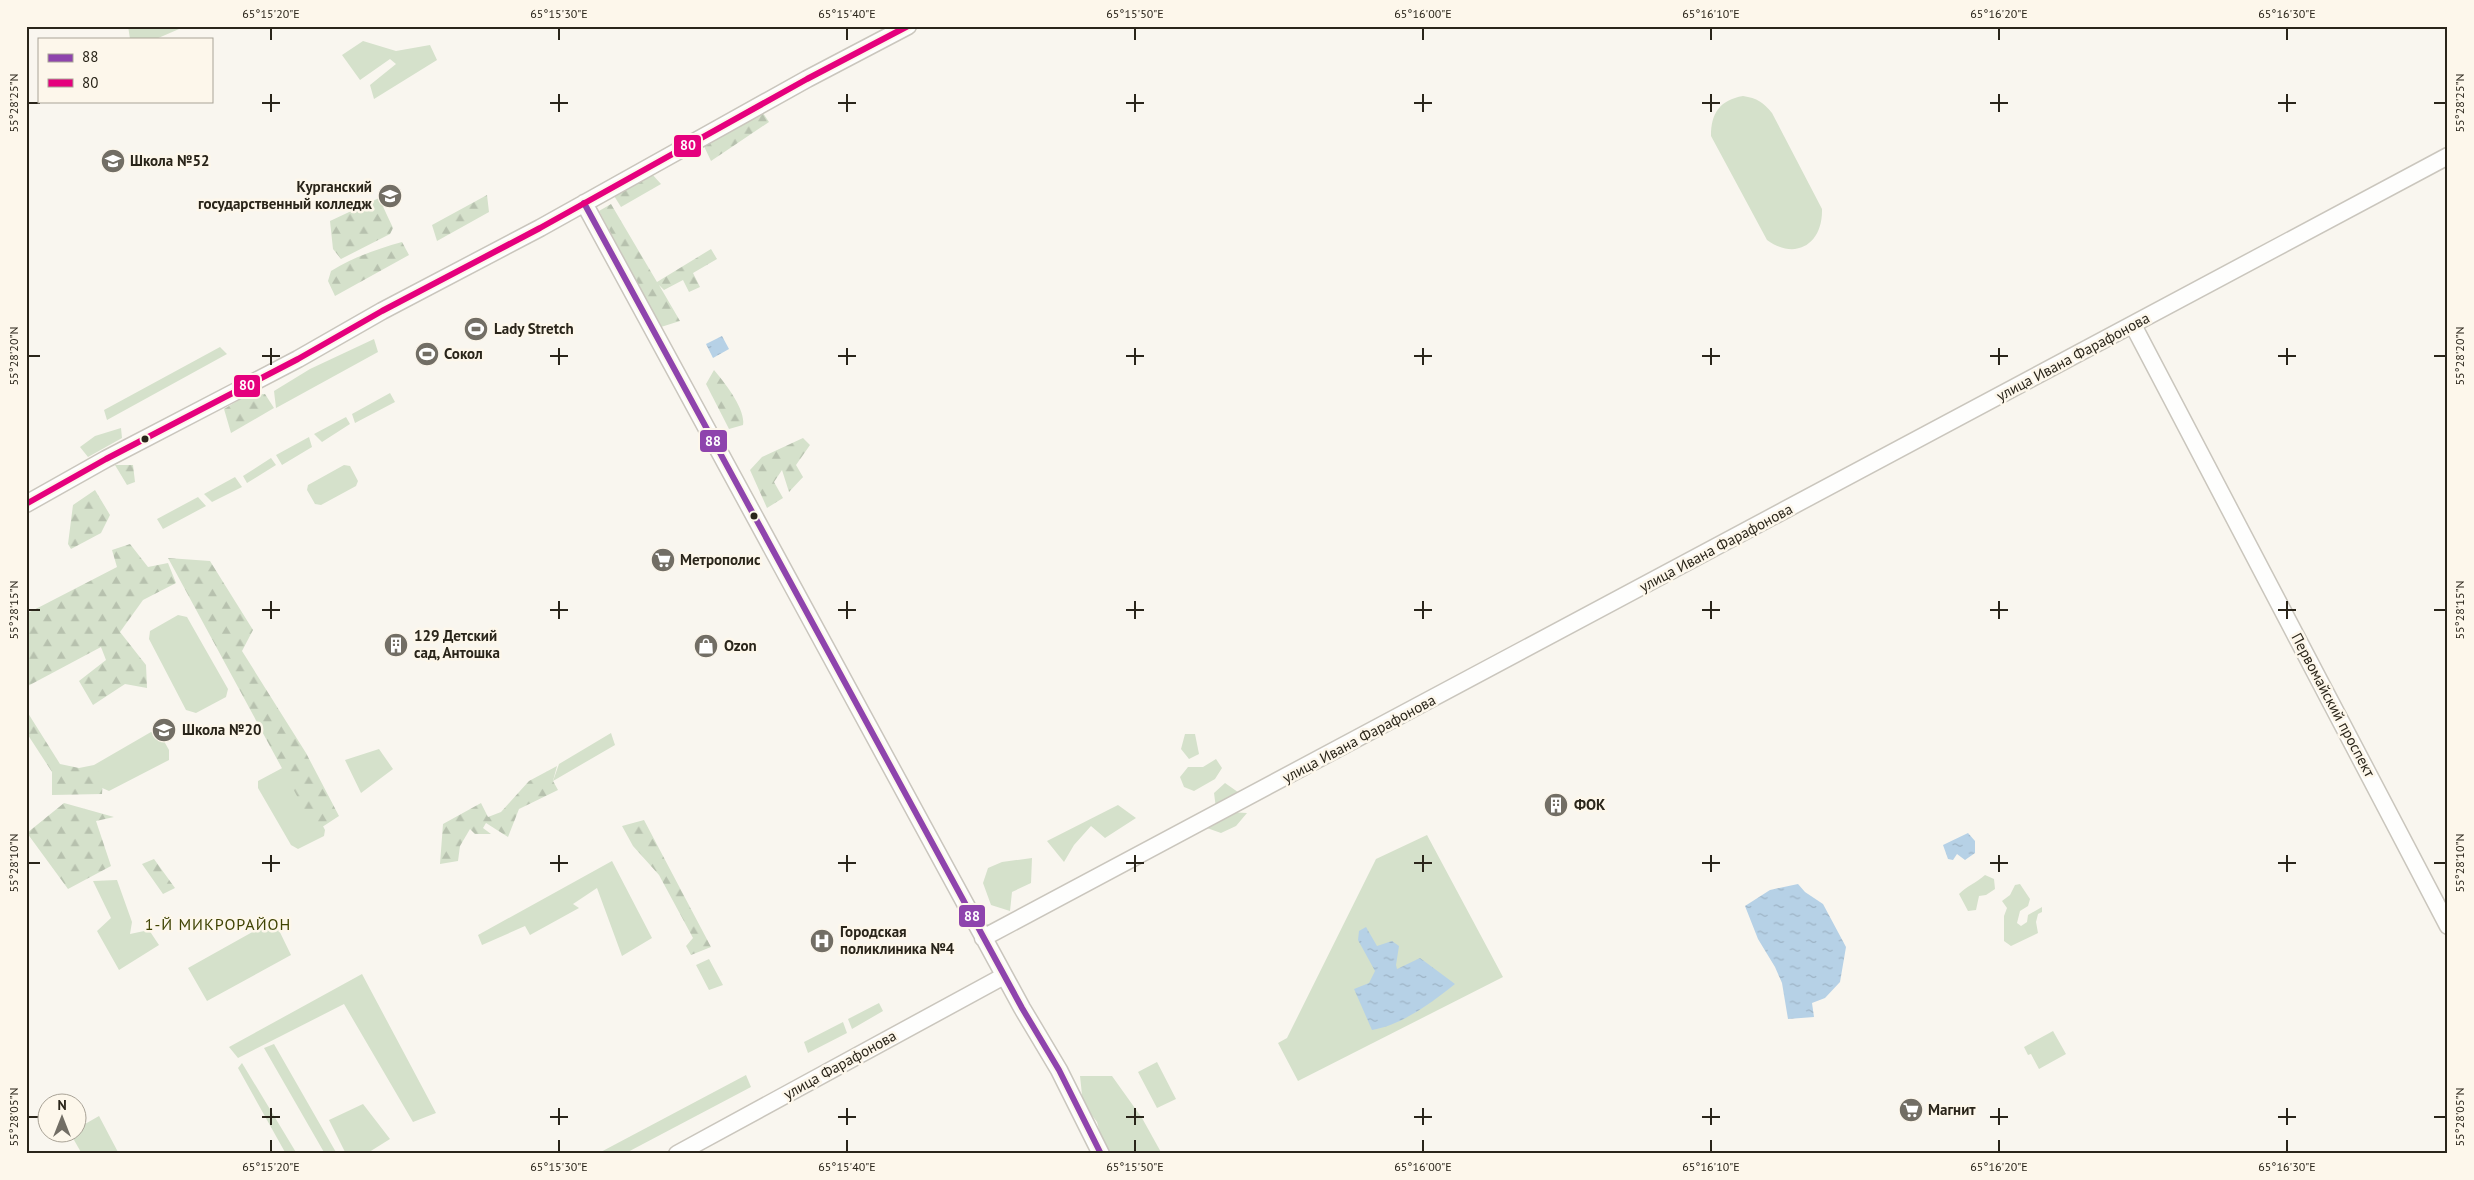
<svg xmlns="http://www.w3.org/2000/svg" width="2474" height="1180" font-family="'PT Sans',sans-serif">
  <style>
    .green { fill: #d5e1cb }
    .forest { fill: url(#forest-firs) }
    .water { fill: url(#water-ripples) }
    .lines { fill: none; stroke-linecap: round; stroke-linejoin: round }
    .minor-casing { stroke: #cac6bd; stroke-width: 19 }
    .minor { stroke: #fefefd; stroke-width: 16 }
    .bus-1-casing { stroke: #fdf7eb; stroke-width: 10 }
    .bus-2-casing { stroke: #fdf7eb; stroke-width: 10 }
    .bus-1 { stroke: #8e44ad; stroke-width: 6 }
    .bus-2 { stroke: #e5007d; stroke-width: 6 }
    .ticks { fill: none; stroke: #2a251a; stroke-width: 2 }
    .bus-dot { fill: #2a251a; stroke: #fdf7eb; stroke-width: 2 }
    .labels { text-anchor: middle; stroke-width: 5; stroke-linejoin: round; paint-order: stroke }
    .poi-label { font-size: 15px; font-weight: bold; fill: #2a251a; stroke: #fdf7eb; text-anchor: start }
    .street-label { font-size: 15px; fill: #2a251a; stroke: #fdf7eb }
    .neighbourhood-label { font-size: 16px; letter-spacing: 1px; fill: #3f4303; stroke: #fdf7eb }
    .line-badge { stroke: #fdf7eb; stroke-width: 2 }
    .badge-label { font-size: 14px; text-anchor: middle; font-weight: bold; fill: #fff }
    .neatline { fill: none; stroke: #2a251a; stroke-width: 2 }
    .ticks-label { font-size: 12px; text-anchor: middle; fill: #2a251a }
  </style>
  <defs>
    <pattern id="forest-firs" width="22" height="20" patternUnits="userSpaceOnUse" patternTransform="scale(1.25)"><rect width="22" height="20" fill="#d5e1cb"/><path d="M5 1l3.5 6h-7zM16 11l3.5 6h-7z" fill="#b7c1ae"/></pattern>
    <pattern id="water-ripples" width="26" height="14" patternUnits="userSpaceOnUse" patternTransform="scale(1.25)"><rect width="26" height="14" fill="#b6d1e6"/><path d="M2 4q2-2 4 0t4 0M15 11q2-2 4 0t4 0" fill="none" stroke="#9db3c5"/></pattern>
  </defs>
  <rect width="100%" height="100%" fill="#f9f6ef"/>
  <path class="green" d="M128,26H186L156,39H130Z
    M363,41L396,51L430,45L437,60L374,99L370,85L396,64L390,59L360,80L342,55Z
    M1743,96C1757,98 1764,103 1772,113L1822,209C1823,244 1796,261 1767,240L1711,136C1711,113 1720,100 1743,96Z
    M374,339L378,352L276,408L274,391L310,369Z
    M220,347L227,354L107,420L104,410Z
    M390,393L395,402L355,423L352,414Z
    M346,417L350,424L322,442L314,434Z
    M121,428L122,438L88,457L80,447L95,436Z
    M309,437L312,447L282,465L276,455Z
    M271,458L276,465L247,483L243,476Z
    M344,465L350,466L358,481L356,486L321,505L315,504L307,490L308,485Z
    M235,477L242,487L212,502L204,494Z
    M198,497L206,506L163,529L157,519Z
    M178,615L187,617L228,689L226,697L196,713L186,710L149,639L150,631Z
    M151,732L160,734L169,750V760L109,791L100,787L93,773L94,765Z
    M611,733L615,745L553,781L559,764Z
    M1185,734H1195L1199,754L1189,759L1181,749Z
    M379,749L393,769L361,793L345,760Z
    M1216,759L1222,768L1215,779L1194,791L1184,787L1180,777L1188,767H1203Z
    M286,766L305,791L325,830L324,836L298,849L291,845L258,788V781Z
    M1225,783L1245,797L1230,812L1247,813L1236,826L1221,833L1207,828L1217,816L1214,793Z
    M1118,805L1136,818L1105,838L1091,826L1074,845L1064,862L1047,841Z
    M1427,835L1503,977L1298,1081L1278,1043L1287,1038L1376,859Z
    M1032,858L1031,883L1012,892L1010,911L991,905L983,883L988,868L1002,862Z
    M612,861L652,938L622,956L597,888L573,904L579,908L530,935L525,926L482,945L478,935Z
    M1985,875L1994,879L1995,889L1986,895L1979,896L1976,910L1968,911L1959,894C1967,886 1976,883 1985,875Z
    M117,880L132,922L130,934L149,930L159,945L119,970L97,931L111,918L93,881Z
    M2020,884L2030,899L2028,906L2020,911L2017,923L2021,926L2027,922L2028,915L2042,907V912L2038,914L2036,922L2038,933L2011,946L2004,941V916L2007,908L2002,901L2010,895L2015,885Z
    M274,920L291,955L207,1001L188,968Z
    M709,959L723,985L709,990L696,965Z
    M362,974L436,1113L413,1122L344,1004L238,1058L229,1047Z
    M879,1003L883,1011L852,1029L848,1019Z
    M843,1022L847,1033L808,1053L804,1042Z
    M2053,1031L2066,1054L2039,1069L2031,1054L2028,1055L2024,1047Z
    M274,1044L337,1154H325L264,1048Z
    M1157,1062L1176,1099L1157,1108L1138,1072Z
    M242,1063L297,1154H286L238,1068Z
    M746,1075L751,1087L624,1154H597Z
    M1080,1076H1112L1142,1118L1162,1154H1112L1103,1145L1097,1122L1083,1104Z
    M363,1104L390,1139L366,1154H346L329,1120Z
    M99,1116L119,1154H82L70,1133L78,1132V1128Z"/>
  <path class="forest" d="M763,113L769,122L711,161L702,142Z
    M651,173L661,184L621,207L611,191Z
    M487,195L489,212L437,241L432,225Z
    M379,198L393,228L390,234L341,259L333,249L330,221Z
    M611,204L657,282L711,249L717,259L693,273L700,287L689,292L683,280L664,290L659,285L680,321L661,327L599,211Z
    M402,242L409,255L335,296L328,281L331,271C354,257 377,249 402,242Z
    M714,370C724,382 746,409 743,425L729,429L706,384Z
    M265,394L274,408L231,433L224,409L247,395Z
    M803,438L810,445L796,465L803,477L789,492L782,470L774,482L783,498L767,508L750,470L762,457Z
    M115,465H133L135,482L127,485Z
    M95,490L110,515L101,533L71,549L68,544L73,505Z
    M130,544L148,567L168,563L176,583L143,600L120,632L146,665L147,688L125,684L93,705L79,681L106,660L101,647L26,687V614L117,567L112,550Z
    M168,558L210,561L253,630L242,651L306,753L339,816L316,831Z
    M26,710L60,764L79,768L94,765L103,779L102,794L52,795V772L26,732Z
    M557,766L553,781L558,790L519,809L508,837L486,823L483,828L491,834H475L470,829L460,846L458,861L440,864L443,824L481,803L488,817L501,812L529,781Z
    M64,803L114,817L96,821L111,866L68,889L27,833Z
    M644,820L711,947L691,955L686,946L693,938L659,875L633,846L622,826Z
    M154,859L175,888L163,894L142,864Z"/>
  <path class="water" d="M722,336L729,349L713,358L706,344Z
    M1968,833L1975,841V853L1965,860L1957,854L1953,860L1948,859L1943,845Z
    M1798,884L1805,892L1823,904L1846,947L1840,982L1825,998L1812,1003L1814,1017L1788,1019L1782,983L1775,967L1758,939L1745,906L1770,890Z
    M1366,927L1377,946L1392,941L1399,946L1396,965L1397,969L1420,958L1455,984C1431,1003 1402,1025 1372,1030L1354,989L1369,983L1375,971L1358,940L1359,931Z"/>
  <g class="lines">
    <g class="minor-casing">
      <path id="minor" d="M584,203L1022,1008L1059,1070L1101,1154
        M2133,325L2448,926
        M26,504L106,459L298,359L382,311L540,228L807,79L908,26
        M983,938L2448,156
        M677,1154L1004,976"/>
    </g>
    <use href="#minor" class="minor"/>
    <g class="bus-1-casing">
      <path id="bus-1" d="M584,203L1022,1008L1059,1070L1101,1154"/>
    </g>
    <g class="bus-2-casing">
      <path id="bus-2" d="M26,504L106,459L298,359L382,311L540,228L807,79L908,26"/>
    </g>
    <use href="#bus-1" class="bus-1"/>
    <use href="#bus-2" class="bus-2"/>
  </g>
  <path class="ticks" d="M271,28V40M559,28V40M847,28V40M1135,28V40M1423,28V40M1711,28V40M1999,28V40M2287,28V40M271,94V112M559,94V112M847,94V112M1135,94V112M1423,94V112M1711,94V112M1999,94V112M2287,94V112M28,103H40M262,103H280M550,103H568M838,103H856M1126,103H1144M1414,103H1432M1702,103H1720M1990,103H2008M2278,103H2296M2434,103H2446M271,348V365M559,348V365M847,348V365M1135,348V365M1423,348V365M1711,348V365M1999,348V365M2287,348V365M28,356H40M262,356H280M550,356H568M838,356H856M1126,356H1144M1414,356H1432M1702,356H1720M1990,356H2008M2278,356H2296M2434,356H2446M271,601V619M559,601V619M847,601V619M1135,601V619M1423,601V619M1711,601V619M1999,601V619M2287,601V619M28,610H40M262,610H280M550,610H568M838,610H856M1126,610H1144M1414,610H1432M1702,610H1720M1990,610H2008M2278,610H2296M2434,610H2446M271,855V872M559,855V872M847,855V872M1135,855V872M1423,855V872M1711,855V872M1999,855V872M2287,855V872M28,863H40M262,863H280M550,863H568M838,863H856M1126,863H1144M1414,863H1432M1702,863H1720M1990,863H2008M2278,863H2296M2434,863H2446M271,1108V1125M559,1108V1125M847,1108V1125M1135,1108V1125M1423,1108V1125M1711,1108V1125M1999,1108V1125M2287,1108V1125M28,1117H40M262,1117H280M550,1117H568M838,1117H856M1126,1117H1144M1414,1117H1432M1702,1117H1720M1990,1117H2008M2278,1117H2296M2434,1117H2446M271,1140V1152M559,1140V1152M847,1140V1152M1135,1140V1152M1423,1140V1152M1711,1140V1152M1999,1140V1152M2287,1140V1152"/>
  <defs>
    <g id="school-disc" transform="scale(1.25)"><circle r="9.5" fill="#726e65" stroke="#fdf7eb"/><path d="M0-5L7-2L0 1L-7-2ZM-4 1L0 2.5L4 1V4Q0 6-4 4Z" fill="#fff"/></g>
    <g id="university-disc" transform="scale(1.25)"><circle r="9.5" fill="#726e65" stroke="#fdf7eb"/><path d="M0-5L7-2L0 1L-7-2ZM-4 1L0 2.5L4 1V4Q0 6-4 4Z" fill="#fff"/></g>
    <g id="stadium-disc" transform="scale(1.25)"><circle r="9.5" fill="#726e65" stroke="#fdf7eb"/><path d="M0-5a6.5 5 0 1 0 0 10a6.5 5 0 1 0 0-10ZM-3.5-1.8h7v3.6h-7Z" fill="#fff"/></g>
    <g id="supermarket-disc" transform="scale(1.25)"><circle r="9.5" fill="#726e65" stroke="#fdf7eb"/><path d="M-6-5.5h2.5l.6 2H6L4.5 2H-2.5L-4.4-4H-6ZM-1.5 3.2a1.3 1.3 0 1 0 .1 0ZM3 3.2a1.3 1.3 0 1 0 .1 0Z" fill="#fff"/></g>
    <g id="building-disc" transform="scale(1.25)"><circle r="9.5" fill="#726e65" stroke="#fdf7eb"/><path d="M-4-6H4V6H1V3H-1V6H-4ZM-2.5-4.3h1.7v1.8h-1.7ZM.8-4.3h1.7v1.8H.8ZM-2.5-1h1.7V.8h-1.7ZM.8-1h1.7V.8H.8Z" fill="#fff"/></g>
    <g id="shop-disc" transform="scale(1.25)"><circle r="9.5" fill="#726e65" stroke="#fdf7eb"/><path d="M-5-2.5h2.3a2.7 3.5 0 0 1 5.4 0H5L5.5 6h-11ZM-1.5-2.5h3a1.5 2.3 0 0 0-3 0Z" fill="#fff"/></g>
    <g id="hospital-disc" transform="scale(1.25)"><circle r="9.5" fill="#726e65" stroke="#fdf7eb"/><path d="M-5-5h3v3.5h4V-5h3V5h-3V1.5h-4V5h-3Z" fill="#fff"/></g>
  </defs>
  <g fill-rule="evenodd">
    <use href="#school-disc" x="113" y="161"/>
    <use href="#university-disc" x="390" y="196"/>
    <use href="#stadium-disc" x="476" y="329"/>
    <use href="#stadium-disc" x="427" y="354"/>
    <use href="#supermarket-disc" x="663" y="560"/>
    <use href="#building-disc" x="396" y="645"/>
    <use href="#shop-disc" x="706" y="646"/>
    <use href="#school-disc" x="164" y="730"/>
    <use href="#building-disc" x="1556" y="805"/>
    <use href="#hospital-disc" x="822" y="941"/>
    <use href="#supermarket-disc" x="1911" y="1110"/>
  </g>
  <g class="bus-dot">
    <circle cx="145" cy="439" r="4.5"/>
    <circle cx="754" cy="516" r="4.5"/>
  </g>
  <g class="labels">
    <g class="poi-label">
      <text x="130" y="166">Школа №52</text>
      <text x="372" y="192" text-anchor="end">Курганский<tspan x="372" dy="17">государственный колледж</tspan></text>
      <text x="494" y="334">Lady Stretch</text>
      <text x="444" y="359">Сокол</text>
      <text x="680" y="565">Метрополис</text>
      <text x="414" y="641">129 Детский<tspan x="414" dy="17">сад, Антошка</tspan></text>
      <text x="724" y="651">Ozon</text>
      <text x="182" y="735">Школа №20</text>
      <text x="1574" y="810">ФОК</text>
      <text x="840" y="937">Городская<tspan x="840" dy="17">поликлиника №4</tspan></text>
      <text x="1928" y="1115">Магнит</text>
    </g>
    <g class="street-label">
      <text transform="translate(2073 357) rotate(-28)" y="5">улица Ивана Фарафонова</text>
      <text transform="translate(1716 548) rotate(-28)" y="5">улица Ивана Фарафонова</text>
      <text transform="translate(2333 705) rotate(62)" y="5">Первомайский проспект</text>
      <text transform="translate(1359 739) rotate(-28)" y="5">улица Ивана Фарафонова</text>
      <text transform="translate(840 1065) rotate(-29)" y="5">улица Фарафонова</text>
    </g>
    <g class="neighbourhood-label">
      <text x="218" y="930">1-Й МИКРОРАЙОН</text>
    </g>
  </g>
  <g class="line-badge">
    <rect x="673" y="134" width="29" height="24" rx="5" fill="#e5007d"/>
    <rect x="233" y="374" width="28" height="24" rx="5" fill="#e5007d"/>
    <rect x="699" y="429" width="29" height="24" rx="5" fill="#8e44ad"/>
    <rect x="958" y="904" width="28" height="24" rx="5" fill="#8e44ad"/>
  </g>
  <g class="badge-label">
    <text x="688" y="150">80</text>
    <text x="247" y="390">80</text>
    <text x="713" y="446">88</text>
    <text x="972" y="921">88</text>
  </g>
  <rect width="2474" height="1180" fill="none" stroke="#fdf7eb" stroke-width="55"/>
  <rect x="38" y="38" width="175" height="65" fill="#fdf7eb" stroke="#a9a397"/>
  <rect x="48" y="54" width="25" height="8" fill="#8e44ad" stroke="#a9a397"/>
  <text x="82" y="62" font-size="15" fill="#2a251a">88</text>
  <rect x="48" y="79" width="25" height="8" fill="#e5007d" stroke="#a9a397"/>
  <text x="82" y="88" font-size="15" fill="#2a251a">80</text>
  <g transform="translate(62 1118)"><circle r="24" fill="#fdf7eb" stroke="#a9a397"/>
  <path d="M0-4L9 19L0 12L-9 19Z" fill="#726e65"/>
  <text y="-8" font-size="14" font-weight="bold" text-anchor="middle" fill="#2a251a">N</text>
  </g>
  <rect x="28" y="28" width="2418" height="1124" class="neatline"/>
  <g class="ticks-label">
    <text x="271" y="18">65°15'20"E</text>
    <text x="559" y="18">65°15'30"E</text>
    <text x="847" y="18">65°15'40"E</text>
    <text x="1135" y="18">65°15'50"E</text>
    <text x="1423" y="18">65°16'00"E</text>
    <text x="1711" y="18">65°16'10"E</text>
    <text x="1999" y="18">65°16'20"E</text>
    <text x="2287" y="18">65°16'30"E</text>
    <text transform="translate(14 103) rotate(-90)" y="4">55°28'25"N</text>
    <text transform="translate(2460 103) rotate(-90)" y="4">55°28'25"N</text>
    <text transform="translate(14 356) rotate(-90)" y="4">55°28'20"N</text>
    <text transform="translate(2460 356) rotate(-90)" y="4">55°28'20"N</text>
    <text transform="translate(14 610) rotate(-90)" y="4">55°28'15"N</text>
    <text transform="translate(2460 610) rotate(-90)" y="4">55°28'15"N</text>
    <text transform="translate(14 863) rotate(-90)" y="4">55°28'10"N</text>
    <text transform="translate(2460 863) rotate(-90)" y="4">55°28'10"N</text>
    <text transform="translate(14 1117) rotate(-90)" y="4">55°28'05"N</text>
    <text transform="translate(2460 1117) rotate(-90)" y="4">55°28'05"N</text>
    <text x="271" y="1171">65°15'20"E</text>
    <text x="559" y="1171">65°15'30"E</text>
    <text x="847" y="1171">65°15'40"E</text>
    <text x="1135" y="1171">65°15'50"E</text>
    <text x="1423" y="1171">65°16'00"E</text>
    <text x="1711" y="1171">65°16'10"E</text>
    <text x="1999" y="1171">65°16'20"E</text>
    <text x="2287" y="1171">65°16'30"E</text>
  </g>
</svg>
